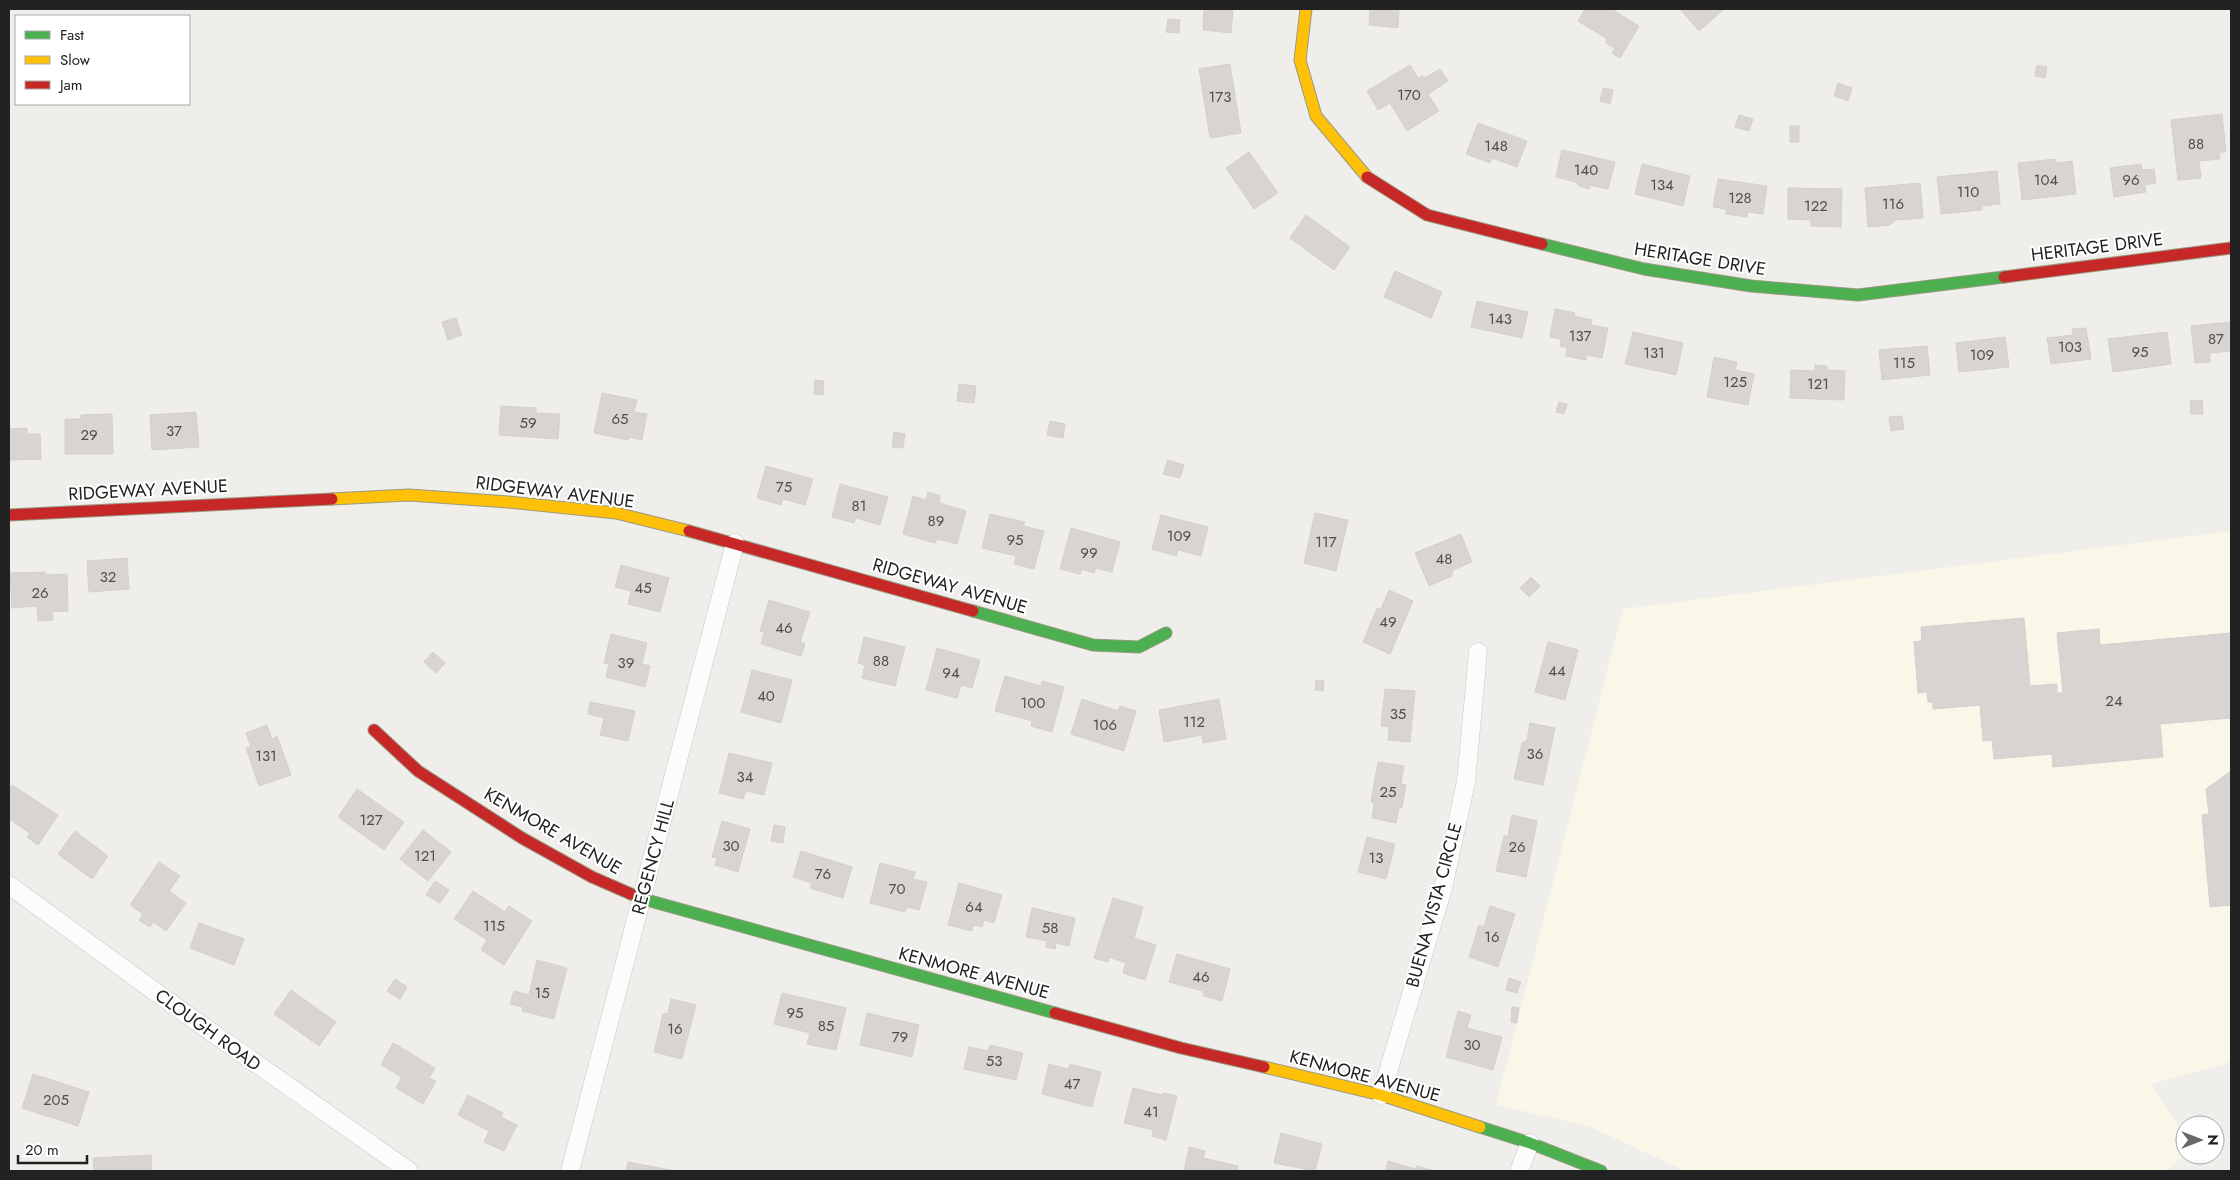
<svg xmlns="http://www.w3.org/2000/svg" width="2240" height="1180" font-family="Jost,sans-serif">
  <style>
    .education { fill: #f8f7e8 }
    .building { fill: #d7d4d2; stroke: #d3d0cc }
    .lines { fill: none; stroke-linecap: round; stroke-linejoin: round }
    .street-casing { stroke: #c9c8c7; stroke-width: 19 }
    .fast-casing { stroke: #999a82; stroke-width: 13 }
    .slow-casing { stroke: #999a82; stroke-width: 13 }
    .jam-casing { stroke: #999a82; stroke-width: 13 }
    .street { stroke: #fdfcfc; stroke-width: 18 }
    .fast { stroke: #4caf50; stroke-width: 11 }
    .slow { stroke: #ffc107; stroke-width: 11 }
    .jam { stroke: #c62828; stroke-width: 11 }
    .labels { text-anchor: middle; stroke-width: 4; stroke-linejoin: round; paint-order: stroke }
    .number-label { font-size: 15px; fill: #4f4e4e }
    .street-label { font-size: 18px; fill: #222; stroke: #fff }
  </style>
  <rect width="100%" height="100%" fill="#f0eeeb"/>
  <path class="education" d="M2231,531V1062L2151,1084L2185,1136V1155L2165,1171H1686L1588,1126L1496,1105L1623,609Z"/>
  <path class="building" d="M1204,9H1233L1231,33L1203,30Z
    M1370,9H1399L1398,28L1369,25Z
    M1585,9H1611L1639,26L1620,58L1612,53L1615,48L1606,43V38L1578,21Z
    M1680,9H1724L1699,31Z
    M1168,19L1180,20L1179,33L1166,32Z
    M1230,64L1241,133L1210,138L1199,69Z
    M1410,65L1418,78L1422,76L1425,78L1440,69L1448,81L1428,94L1439,111L1407,131L1390,103L1378,110L1367,91Z
    M2037,65L2047,67L2045,78L2035,76Z
    M1838,83L1852,88L1848,101L1834,96Z
    M1603,88L1613,90L1610,104L1600,101Z
    M2222,114L2226,152H2219L2220,159L2199,161L2201,178L2178,180L2171,120Z
    M1739,115L1753,119L1749,131L1735,127Z
    M1478,123L1527,141L1517,167L1492,158L1490,163L1466,154Z
    M1790,126H1799V142H1790Z
    M1562,150L1615,162L1608,189L1590,185L1589,189L1579,186L1576,182L1556,177Z
    M1249,152L1278,193L1254,209L1226,168Z
    M2056,159V163L2072,161L2076,194L2022,200L2018,163Z
    M1642,164L1690,176L1683,206L1635,194Z
    M2141,164L2142,170L2154,169L2156,183L2145,185L2146,192L2114,197L2110,168Z
    M1997,171L2000,204L1982,206V210L1941,214L1937,177Z
    M1718,179L1767,186L1763,214L1748,212L1747,217L1726,214V209L1713,207Z
    M1920,183L1923,218L1895,220L1890,225L1868,227L1865,188Z
    M1788,188L1842,189L1841,227L1811,226V220L1788,219Z
    M1306,215L1350,247L1334,270L1290,238Z
    M1395,271L1442,292L1431,318L1384,297Z
    M1477,301L1528,312L1522,338L1471,327Z
    M1555,309L1575,313L1574,316L1592,320L1591,325L1608,328L1602,358L1586,355V360L1566,356L1567,348L1560,346L1561,339L1550,337Z
    M456,318L462,335L448,340L442,322Z
    M2231,322V351L2210,353V362L2195,363L2191,326Z
    M2086,328L2091,359L2051,364L2047,338L2073,335L2072,329Z
    M1633,332L1683,343L1676,375L1625,364Z
    M2167,332L2171,364L2113,372L2108,339Z
    M2005,337L2009,367L1959,372L1956,343Z
    M1927,346L1930,375L1882,380L1879,350Z
    M1714,357L1737,362L1735,370L1754,374L1748,405L1707,397Z
    M1815,365L1827,366V370L1845,371L1844,400L1790,398L1791,370L1815,371Z
    M815,380L824,381L823,395L814,394Z
    M959,384L976,386L974,403L957,401Z
    M602,393L637,400L634,412L647,414L642,440L629,437L628,440L594,433Z
    M2202,400L2203,414H2191L2190,401Z
    M1559,402L1567,404L1564,414L1556,412Z
    M501,406L536,408V413L560,414L558,439L499,435Z
    M196,412L199,447L152,450L150,415Z
    M112,414L113,454H65V419H81V415Z
    M1902,416L1904,429L1891,431L1889,417Z
    M1050,421L1065,424L1063,438L1047,435Z
    M27,428V434H40L41,459L9,460V429Z
    M894,432L905,434L903,448L892,447Z
    M1168,460L1184,465L1180,478L1163,474Z
    M766,466L813,479L805,505L783,499L781,505L757,498Z
    M840,484L888,497L880,525L856,518L854,523L832,517Z
    M928,492L940,496L939,503L966,511L957,544L937,539L935,543L903,534L913,496L926,500Z
    M1315,513L1348,520L1336,571L1304,563Z
    M990,514L1025,522L1023,526L1044,531L1034,569L1014,564L1016,556L982,548Z
    M1161,515L1208,527L1201,556L1178,550L1176,556L1152,549Z
    M1071,528L1120,542L1112,572L1096,568L1094,573L1082,569L1080,574L1060,569Z
    M1461,534L1472,562L1453,570L1452,576L1429,586L1415,553Z
    M127,558L129,589L89,592L87,561Z
    M621,565L669,578L660,612L628,604L631,591L615,587Z
    M45,572L46,575L67,574L68,611L52,612L53,620L38,621L37,606L12,608L10,573Z
    M1531,577L1540,586L1529,597L1520,588Z
    M1389,590L1413,601L1390,654L1363,642L1377,608L1381,609Z
    M769,600L810,612L800,642L805,644L801,656L761,644L764,632L760,631Z
    M2024,618L2030,686L2057,684V693H2063L2057,633L2099,629L2100,645L2231,633V718L2160,724L2163,757L2053,767L2052,754L1994,759L1992,740L1983,741L1980,705L1933,709V702H1928L1927,692L1918,693L1914,642L1922,641L1921,627Z
    M611,634L647,643L642,664L650,666L645,687L606,677L609,664L604,663Z
    M864,637L905,647L895,686L862,678L865,665L858,663Z
    M1548,642L1578,650L1565,700L1535,692Z
    M937,648L980,660L972,688L961,685L957,698L926,690Z
    M433,652L445,663L436,673L424,662Z
    M752,670L792,680L781,723L741,712Z
    M1005,676L1041,686L1042,681L1064,687L1052,732L1031,726L1032,721L995,711Z
    M1316,680L1324,681L1323,691L1315,690Z
    M1385,689L1415,691L1410,742L1388,740L1389,727L1381,726Z
    M1082,699L1118,711L1120,706L1136,711L1124,751L1071,734Z
    M1219,699L1226,739L1203,743L1202,735L1164,742L1159,710Z
    M590,702L635,711L628,741L600,735L604,718L588,714Z
    M1530,723L1555,728L1543,785L1514,779L1522,743L1527,740Z
    M267,725L272,739L277,736L291,775L259,786L246,748L251,747L246,733Z
    M729,753L772,763L764,795L746,791L743,799L719,793Z
    M1378,762L1404,766L1401,784L1406,785L1402,807L1399,808L1396,823L1372,818L1374,804L1371,801Z
    M2231,771V905L2210,907L2202,815L2209,814L2206,789Z
    M12,785L58,815L38,845L27,837L30,833L9,819V791Z
    M357,789L404,822L384,850L338,817Z
    M1512,815L1537,821L1526,877L1496,871L1504,836H1508Z
    M722,821L750,829L738,872L715,865L717,858L712,857Z
    M774,825L785,827L783,843L771,841Z
    M423,830L451,852L428,881L400,859Z
    M75,831L108,856L92,879L58,854Z
    M1367,837L1395,844L1386,879L1358,872Z
    M801,851L852,867L843,898L810,888L812,883L793,877Z
    M159,862L180,876L169,891L186,903L166,931L153,922L150,927L139,920L143,914L130,905Z
    M880,863L915,872L913,879L927,882L919,910L907,907L905,912L870,903Z
    M435,881L449,890L440,903L426,895Z
    M959,883L1002,895L994,923L984,920L982,927L973,925L972,931L948,925Z
    M473,891L505,912L509,906L532,921L504,965L481,950L487,940L454,919Z
    M1113,898L1143,907L1134,938L1156,945L1145,980L1123,973L1126,963L1109,957L1108,962L1094,958Z
    M1490,906L1515,914L1498,967L1469,957L1479,925L1484,927Z
    M1032,908L1075,918L1069,946L1056,943L1055,949L1046,947L1047,941L1026,937Z
    M199,923L244,939L234,965L190,948Z
    M1177,954L1230,969L1222,1001L1204,996L1203,991L1169,982Z
    M537,960L567,968L554,1019L522,1011L523,1007L510,1004L514,991L529,995Z
    M1509,978L1521,982L1517,993L1506,990Z
    M395,979L407,987L400,999L387,991Z
    M291,990L336,1022L319,1046L274,1014Z
    M782,993L846,1008L836,1050L807,1044L810,1033L774,1024Z
    M671,999L696,1005L682,1059L654,1052L663,1014L668,1013Z
    M1512,1007L1519,1008L1517,1023L1511,1022Z
    M1458,1011L1471,1015L1467,1028L1502,1037L1493,1070L1446,1057Z
    M867,1013L919,1025L912,1057L860,1045Z
    M393,1043L435,1068L429,1078L436,1081L423,1104L396,1088L402,1077L381,1065Z
    M990,1045L1023,1053L1016,1080L964,1069L969,1047L988,1051Z
    M1049,1064L1068,1069L1070,1064L1101,1072L1092,1107L1042,1094Z
    M33,1074L89,1092L78,1126L22,1108Z
    M1133,1088L1162,1095L1163,1093L1177,1096L1166,1140L1152,1136L1153,1130L1124,1123Z
    M468,1095L503,1113L501,1117L517,1125L504,1151L484,1142L489,1131L458,1115Z
    M1281,1133L1322,1144L1315,1171L1274,1163Z
    M1189,1147L1205,1151L1203,1158L1238,1166L1237,1171H1184Z
    M151,1155L152,1171H94L93,1158Z
    M1388,1161L1415,1169L1417,1166L1435,1171H1385Z
    M628,1162L676,1171H626Z"/>
  <g class="lines">
    <g class="street-casing">
      <path id="street" d="M9,885L183,1012L409,1171
        M1381,1095L1443,888L1466,782L1478,652
        M570,1171L735,543
        M1519,1171L1530,1143"/>
    </g>
    <g class="fast-casing">
      <path id="fast" d="M1542,244L1644,269L1751,286L1858,295L2004,277
        M973,611L1093,645L1139,647L1166,633
        M631,894L643,899L1055,1013
        M1480,1127L1530,1143L1601,1171"/>
    </g>
    <g class="slow-casing">
      <path id="slow" d="M1306,9L1300,60L1316,116L1367,177
        M332,499L409,495L508,502L616,513L689,531
        M1264,1067L1381,1095L1480,1127"/>
    </g>
    <g class="jam-casing">
      <path id="jam" d="M1367,177L1427,215L1542,244
        M2004,277L2231,248
        M9,515L332,499
        M689,531L973,611
        M374,730L418,771L522,838L592,877L631,894
        M1055,1013L1181,1048L1264,1067"/>
    </g>
    <use href="#street" class="street"/>
    <use href="#fast" class="fast"/>
    <use href="#slow" class="slow"/>
    <use href="#jam" class="jam"/>
  </g>
  <g class="labels">
    <g class="number-label">
      <text x="1409" y="100">170</text>
      <text x="1220" y="102">173</text>
      <text x="2196" y="149">88</text>
      <text x="1496" y="151">148</text>
      <text x="1586" y="175">140</text>
      <text x="2046" y="185">104</text>
      <text x="2131" y="185">96</text>
      <text x="1662" y="190">134</text>
      <text x="1968" y="197">110</text>
      <text x="1740" y="203">128</text>
      <text x="1893" y="209">116</text>
      <text x="1816" y="211">122</text>
      <text x="1500" y="324">143</text>
      <text x="1580" y="341">137</text>
      <text x="2216" y="344">87</text>
      <text x="2070" y="352">103</text>
      <text x="2140" y="357">95</text>
      <text x="1654" y="358">131</text>
      <text x="1982" y="360">109</text>
      <text x="1904" y="368">115</text>
      <text x="1735" y="387">125</text>
      <text x="1818" y="389">121</text>
      <text x="620" y="424">65</text>
      <text x="528" y="428">59</text>
      <text x="174" y="436">37</text>
      <text x="89" y="440">29</text>
      <text x="784" y="492">75</text>
      <text x="859" y="511">81</text>
      <text x="936" y="526">89</text>
      <text x="1179" y="541">109</text>
      <text x="1015" y="545">95</text>
      <text x="1326" y="547">117</text>
      <text x="1089" y="558">99</text>
      <text x="1444" y="564">48</text>
      <text x="108" y="582">32</text>
      <text x="643" y="593">45</text>
      <text x="40" y="598">26</text>
      <text x="1388" y="627">49</text>
      <text x="784" y="633">46</text>
      <text x="881" y="666">88</text>
      <text x="626" y="668">39</text>
      <text x="1557" y="676">44</text>
      <text x="951" y="678">94</text>
      <text x="766" y="701">40</text>
      <text x="2114" y="706">24</text>
      <text x="1033" y="708">100</text>
      <text x="1398" y="719">35</text>
      <text x="1194" y="727">112</text>
      <text x="1105" y="730">106</text>
      <text x="1535" y="759">36</text>
      <text x="266" y="761">131</text>
      <text x="745" y="782">34</text>
      <text x="1388" y="797">25</text>
      <text x="371" y="825">127</text>
      <text x="731" y="851">30</text>
      <text x="1517" y="852">26</text>
      <text x="425" y="861">121</text>
      <text x="1376" y="863">13</text>
      <text x="823" y="879">76</text>
      <text x="897" y="894">70</text>
      <text x="974" y="912">64</text>
      <text x="494" y="931">115</text>
      <text x="1050" y="933">58</text>
      <text x="1492" y="942">16</text>
      <text x="1201" y="982">46</text>
      <text x="542" y="998">15</text>
      <text x="795" y="1018">95</text>
      <text x="826" y="1031">85</text>
      <text x="675" y="1034">16</text>
      <text x="900" y="1042">79</text>
      <text x="1472" y="1050">30</text>
      <text x="994" y="1066">53</text>
      <text x="1072" y="1089">47</text>
      <text x="56" y="1105">205</text>
      <text x="1151" y="1117">41</text>
    </g>
    <g class="street-label">
      <text transform="translate(2097 247) rotate(-7)" y="6">HERITAGE DRIVE</text>
      <text transform="translate(1700 259) rotate(9)" y="6">HERITAGE DRIVE</text>
      <text transform="translate(148 490) rotate(-3)" y="6">RIDGEWAY AVENUE</text>
      <text transform="translate(555 492) rotate(7)" y="6">RIDGEWAY AVENUE</text>
      <text transform="translate(950 586) rotate(16)" y="6">RIDGEWAY AVENUE</text>
      <text transform="translate(553 831) rotate(30)" y="6">KENMORE AVENUE</text>
      <text transform="translate(653 857) rotate(-75)" y="6">REGENCY HILL</text>
      <text transform="translate(1434 905) rotate(-75)" y="6">BUENA VISTA CIRCLE</text>
      <text transform="translate(974 973) rotate(15)" y="6">KENMORE AVENUE</text>
      <text transform="translate(208 1030) rotate(36)" y="6">CLOUGH ROAD</text>
      <text transform="translate(1365 1076) rotate(15)" y="6">KENMORE AVENUE</text>
    </g>
  </g>
  <rect width="2240" height="1180" fill="none" stroke="#222222" stroke-width="20"/>
  <rect x="15" y="15" width="175" height="90" fill="#ffffff" stroke="#a7a7a7"/>
  <rect x="25" y="31" width="25" height="8" fill="#4caf50" stroke="#a7a7a7"/>
  <text x="60" y="40" font-size="15" fill="#222222">Fast</text>
  <rect x="25" y="56" width="25" height="8" fill="#ffc107" stroke="#a7a7a7"/>
  <text x="60" y="65" font-size="15" fill="#222222">Slow</text>
  <rect x="25" y="81" width="25" height="8" fill="#c62828" stroke="#a7a7a7"/>
  <text x="60" y="90" font-size="15" fill="#222222">Jam</text>
  <g transform="translate(2200 1140) rotate(90)"><circle r="24" fill="#ffffff" stroke="#a7a7a7"/>
  <path d="M0-4L9 19L0 12L-9 19Z" fill="#6a6968"/>
  <text y="-8" font-size="14" font-weight="bold" text-anchor="middle" fill="#222222">N</text>
  </g>
  <path d="M18 1155v8h69v-8" fill="none" stroke="#222222" stroke-width="2.5"/>
  <text x="25" y="1155" font-size="15" fill="#222222" stroke="#ffffff" stroke-width="4" paint-order="stroke">20 m</text>
</svg>
